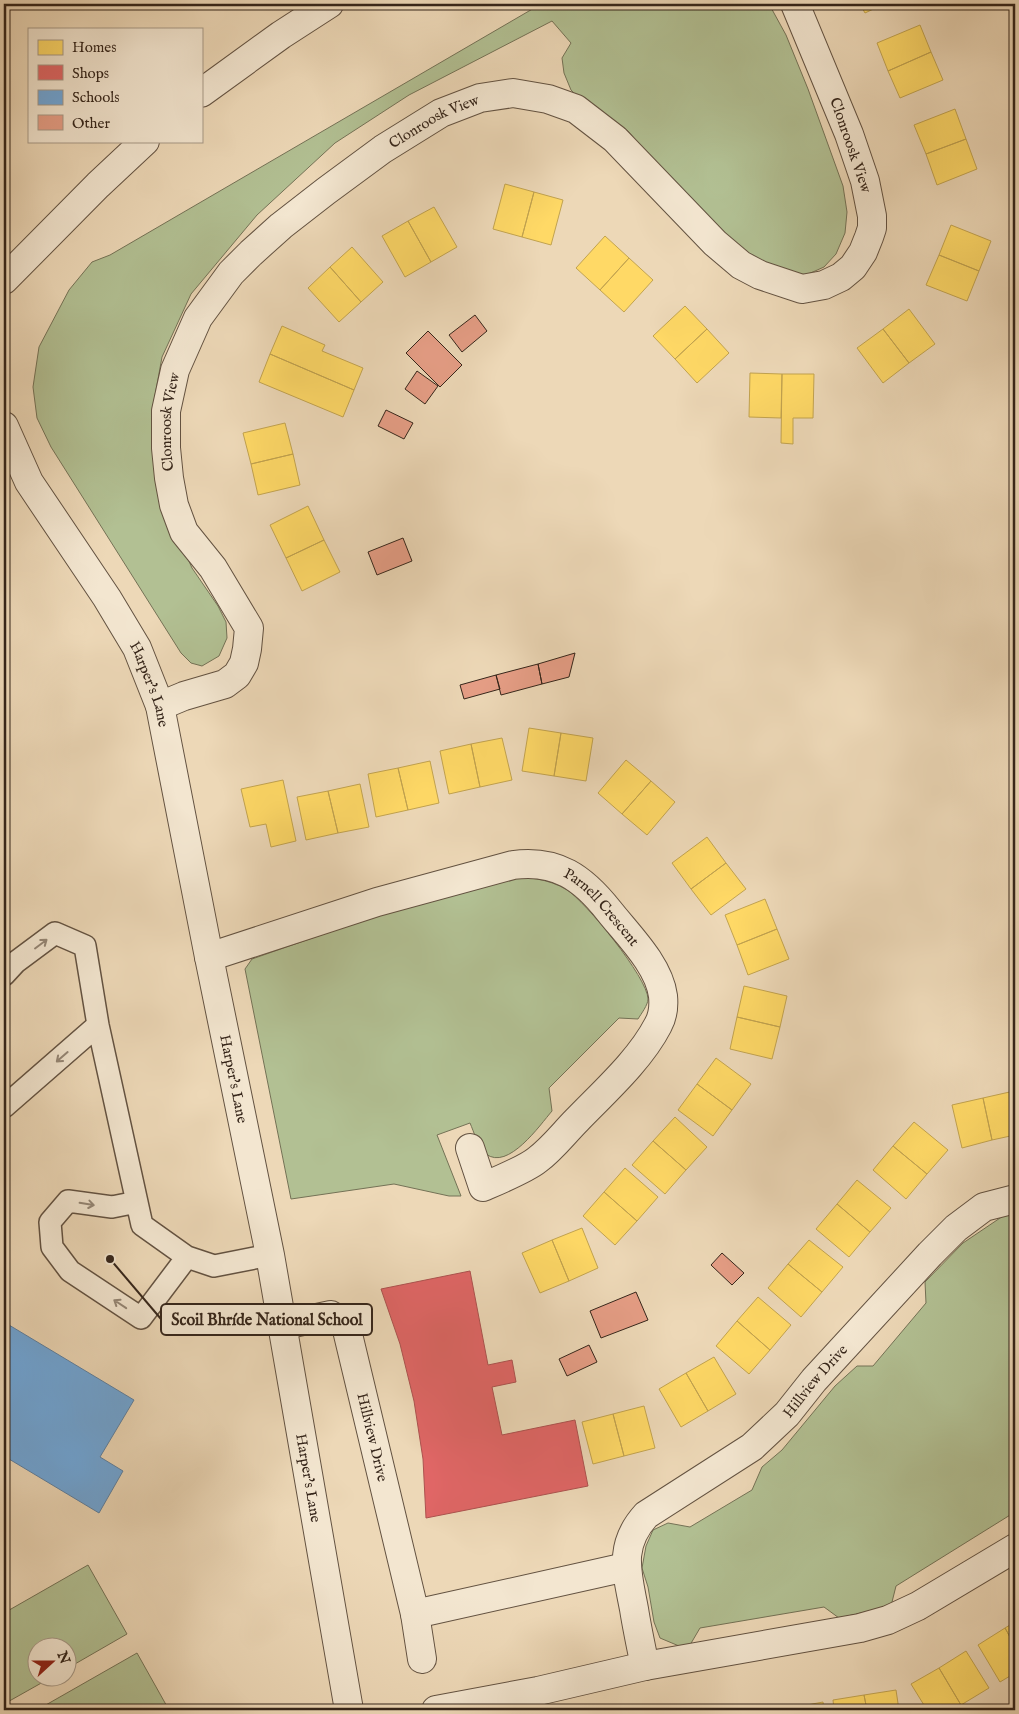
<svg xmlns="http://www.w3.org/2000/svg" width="1019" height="1714" font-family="'IM FELL English',serif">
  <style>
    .green { fill: #b2c093; stroke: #747256 }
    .homes { fill: #ffd966; stroke: #c2a34f }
    .shops { fill: #e06666; stroke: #ad524f }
    .schools { fill: #6fa8dc; stroke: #5e81a2 }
    .building { fill: #e69e86; stroke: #35251a }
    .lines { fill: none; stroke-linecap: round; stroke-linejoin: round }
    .service-casing { stroke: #635241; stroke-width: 24 }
    .minor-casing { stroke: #635241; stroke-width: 30 }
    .tertiary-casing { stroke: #635241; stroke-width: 30 }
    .service { stroke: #f3e6d0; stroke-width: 21 }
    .minor { stroke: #f3e6d0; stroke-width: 28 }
    .tertiary { stroke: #f3e6d0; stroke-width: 28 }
    .oneway { stroke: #948675 }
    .labels { text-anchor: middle; stroke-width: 5; stroke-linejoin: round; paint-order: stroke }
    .street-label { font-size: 15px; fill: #35251a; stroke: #f3e6d0 }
    .leader { fill: none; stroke: #35251a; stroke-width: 2 }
    .callout-dot { fill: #35251a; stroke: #f3e6d0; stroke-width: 2 }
    .callout { fill: #f3e6d0; stroke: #35251a; stroke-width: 2 }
    .callout-label { font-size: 16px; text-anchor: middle; font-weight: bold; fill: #35251a }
  </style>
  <rect width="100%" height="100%" fill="#edd8b7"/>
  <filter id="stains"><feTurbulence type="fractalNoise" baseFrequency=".004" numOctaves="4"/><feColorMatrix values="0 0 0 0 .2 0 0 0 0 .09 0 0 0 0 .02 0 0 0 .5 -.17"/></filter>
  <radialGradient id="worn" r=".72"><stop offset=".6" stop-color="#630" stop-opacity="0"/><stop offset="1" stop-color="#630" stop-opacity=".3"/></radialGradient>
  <path class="green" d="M541,4H769L786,35L808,89L843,186L847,212L845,233L836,254L824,267L806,275L787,274L763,265L737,246L690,204L628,131L601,111L584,103L571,90L564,73L562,58L571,43L552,21L409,95L335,143L257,215L191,294L162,357L152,412L156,470L167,512L192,568L218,606L226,622L227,638L219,656L202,666L191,663L181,653L51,447L37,418L33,387L39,347L69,290L92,262L110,255Z
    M504,876C525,877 548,878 567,890C585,901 648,978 648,999C648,1005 641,1014 638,1019L619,1018L549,1088L552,1111C540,1125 508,1171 486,1154C478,1147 474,1132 470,1123L437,1135L461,1196H449L394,1184L291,1199L245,969L252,959L453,889Z
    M1015,1213V1512L896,1586L891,1606L839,1618L824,1607L700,1628L690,1645L679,1646L660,1638L654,1622L648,1587L642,1568L646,1546L653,1530L668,1523L690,1527L752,1490L762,1467L782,1450L835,1386L857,1366H873L926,1303L925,1282L963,1243L1006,1214Z
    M88,1565L127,1634L68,1668V1646H38V1676L52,1677L4,1704V1613Z
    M137,1653L169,1710H37Z"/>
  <path class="homes" d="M860,4H884L865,13Z
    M920,25L931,52L888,71L877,43Z
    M931,52L943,80L900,98L888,71Z
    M955,109L966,139L926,154L914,125Z
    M966,139L977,169L937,185L926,154Z
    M505,184L534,192L522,237L493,229Z
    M534,192L563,200L551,245L522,237Z
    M434,207L457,247L431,262L408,221Z
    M408,221L431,262L405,277L382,236Z
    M951,225L991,241L979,271L939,255Z
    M605,236L629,258L600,290L576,268Z
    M352,247L383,282L361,302L330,267Z
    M939,255L979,271L967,301L926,285Z
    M629,258L653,280L624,312L600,290Z
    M330,267L361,302L339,322L308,288Z
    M685,306L707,329L675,359L653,336Z
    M909,309L935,344L909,363L883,329Z
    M282,326L325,345L322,351L363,368L354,390L270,354Z
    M707,329L729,353L697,383L675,359Z
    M883,329L909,363L883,383L857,348Z
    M270,354L354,390L343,417L259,382Z
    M750,373L782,374L781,418L749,417Z
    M782,374H814L813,418H793V444L781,443Z
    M285,423L293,454L251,464L243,433Z
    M293,454L300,485L258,495L251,464Z
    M308,506L324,540L286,558L270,525Z
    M324,540L340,572L302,591L286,558Z
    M529,728L561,733L554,776L522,771Z
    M561,733L593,738L586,781L554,776Z
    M502,738L512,780L480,787L471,744Z
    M471,744L480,787L449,794L440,751Z
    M626,760L651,781L622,814L598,793Z
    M430,761L439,803L408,810L398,768Z
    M398,768L408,810L376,817L368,774Z
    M283,780L296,841L271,847L266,824L250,827L241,789Z
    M651,781L675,802L647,835L622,814Z
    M360,784L369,827L338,833L328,791Z
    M328,791L338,833L306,840L297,797Z
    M707,837L726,863L691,889L672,863Z
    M726,863L746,889L711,915L691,889Z
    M765,899L777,929L737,945L725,915Z
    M777,929L789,959L748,975L737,945Z
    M744,986L787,996L780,1027L737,1017Z
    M737,1017L780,1027L772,1059L730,1049Z
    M716,1058L751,1084L732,1110L697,1084Z
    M697,1084L732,1110L713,1136L678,1110Z
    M1014,1091L1015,1135L992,1140L983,1098Z
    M983,1098L992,1140L962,1148L952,1105Z
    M675,1117L707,1147L686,1170L653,1141Z
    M914,1122L948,1150L927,1174L893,1146Z
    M653,1141L686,1170L665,1194L632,1165Z
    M893,1146L927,1174L906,1199L873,1170Z
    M625,1168L658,1197L637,1221L604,1192Z
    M857,1180L891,1208L870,1232L837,1204Z
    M604,1192L637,1221L615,1245L583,1216Z
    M837,1204L870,1232L849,1257L816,1229Z
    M582,1228L598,1268L569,1281L552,1240Z
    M552,1240L569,1281L540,1293L522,1253Z
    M809,1240L843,1267L822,1292L788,1264Z
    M788,1264L822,1292L801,1317L768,1288Z
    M758,1297L791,1325L770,1350L737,1321Z
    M737,1321L770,1350L749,1374L716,1346Z
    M714,1357L736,1394L708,1411L686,1373Z
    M686,1373L708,1411L681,1427L659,1389Z
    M644,1406L655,1448L624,1456L613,1414Z
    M613,1414L624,1456L593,1464L582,1422Z
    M1015,1622V1646L1005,1628Z
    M1005,1628L1015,1646V1673L1000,1682L978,1645Z
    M966,1651L989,1688L961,1705L939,1668Z
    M939,1668L961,1705L953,1710H927L911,1684Z
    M896,1690L899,1710H867L864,1695Z
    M864,1695L867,1710H834L833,1700Z
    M823,1702L824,1710H792L791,1708Z"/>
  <path class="shops" d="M470,1271L488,1365L512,1360L516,1382L492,1387L502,1435L575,1420L588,1486L426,1518L423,1459L414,1401L400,1344L381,1289Z"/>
  <path class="schools" d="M4,1322L134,1400L100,1457L123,1471L99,1513L4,1456Z"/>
  <path class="building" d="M475,315L487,331L462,352L449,335Z
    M428,331L462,365L440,387L406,353Z
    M417,371L438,386L425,404L405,389Z
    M386,410L413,423L404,439L378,426Z
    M403,538L412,561L377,575L368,552Z
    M575,653L569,677L542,684L538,664Z
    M538,664L542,684L501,695L496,675Z
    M496,675L500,689L464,699L460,685Z
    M722,1253L744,1273L732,1285L711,1265Z
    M636,1292L648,1320L601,1338L590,1311Z
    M589,1345L597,1362L567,1376L559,1359Z"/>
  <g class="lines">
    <g class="service-casing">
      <path id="service" d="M4,975L16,962L55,933L85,946L98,1025L142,1225L187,1257L214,1266L270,1255
        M4,1107L98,1025
        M137,1202L112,1207L68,1201L50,1222L52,1247L70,1271L141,1318L187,1257"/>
    </g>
    <g class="minor-casing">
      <g id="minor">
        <path id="s1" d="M4,426L29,482L107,598L137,648L160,706L209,957L270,1255L349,1710"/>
        <path id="s2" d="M160,706L184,696L225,684L237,675L244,663L247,649L249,628L213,568L184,532L174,505L169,478L166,448V411L175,370L198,318L231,273L251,253L281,226L326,191L383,149L441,113L480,98L513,93L548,99L576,109L615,139L715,243L741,265L760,275L802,289L824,285L841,277L853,267L863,252L869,237L872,228V216L865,181L849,134L795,4"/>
        <path id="s3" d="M209,957L377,902L513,865C557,859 583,878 609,911C628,935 659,965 663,996C664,1006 663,1016 658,1025C640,1060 604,1092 577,1120C564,1133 552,1149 537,1160C526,1169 497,1181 483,1187L470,1148"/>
        <path id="s4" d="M284,1325L331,1315L346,1326L415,1614"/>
        <path d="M422,1659L415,1614L626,1567"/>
        <path id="s5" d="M645,1666C641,1647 637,1628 634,1609C627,1572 618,1546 646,1515L752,1447L787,1414L814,1380L930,1254L956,1228L984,1207L1015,1199"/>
        <path d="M436,1710L538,1691L645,1666L860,1628L888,1620L918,1606L1015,1548"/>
      </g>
    </g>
    <g class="tertiary-casing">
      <path id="tertiary" d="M201,93L281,35L329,4
        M4,280L98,185L145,141"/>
    </g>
    <use href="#service" class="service"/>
    <use href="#minor" class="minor"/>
    <use href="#tertiary" class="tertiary"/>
  </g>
  <defs><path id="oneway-shaft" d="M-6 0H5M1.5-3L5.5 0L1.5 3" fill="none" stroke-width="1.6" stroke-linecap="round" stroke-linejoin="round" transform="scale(1.25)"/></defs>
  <g class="oneway">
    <use href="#oneway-shaft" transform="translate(41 944) rotate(-37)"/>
    <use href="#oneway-shaft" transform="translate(62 1057) rotate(139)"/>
    <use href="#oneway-shaft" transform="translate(87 1204) rotate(9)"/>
    <use href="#oneway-shaft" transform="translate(120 1304) rotate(-146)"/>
  </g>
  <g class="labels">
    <g class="street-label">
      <text dy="5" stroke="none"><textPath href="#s2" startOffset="782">Clonroosk View</textPath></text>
      <text transform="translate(851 145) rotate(71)" y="5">Clonroosk View</text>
      <text dy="5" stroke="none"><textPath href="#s2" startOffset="362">Clonroosk View</textPath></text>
      <text dy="5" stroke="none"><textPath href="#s1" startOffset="298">Harper's Lane</textPath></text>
      <text dy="5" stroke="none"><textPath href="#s3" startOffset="422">Parnell Crescent</textPath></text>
      <text dy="5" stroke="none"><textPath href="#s1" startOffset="702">Harper's Lane</textPath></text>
      <text dy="5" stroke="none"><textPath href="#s5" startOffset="375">Hillview Drive</textPath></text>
      <text dy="5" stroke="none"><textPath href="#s4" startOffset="181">Hillview Drive</textPath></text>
      <text dy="5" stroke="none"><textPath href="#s1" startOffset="1108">Harper's Lane</textPath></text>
    </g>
  </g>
  <path class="leader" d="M110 1259L161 1319"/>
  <circle class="callout-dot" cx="110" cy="1259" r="5"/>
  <rect class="callout" x="161" y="1304" width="211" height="31" rx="5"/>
  <g class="callout-label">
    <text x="267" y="1325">Scoil Bhríde National School</text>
  </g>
  <rect width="1019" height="1714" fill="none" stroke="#edd8b7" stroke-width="20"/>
  <rect x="5" y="5" width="1009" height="1704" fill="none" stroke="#35251a" stroke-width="2.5"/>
  <rect x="10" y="10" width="999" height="1694" fill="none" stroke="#35251a"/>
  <rect x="28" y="28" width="175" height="115" fill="#f3e6d0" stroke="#a79987"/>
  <rect x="38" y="40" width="25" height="15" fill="#ffd966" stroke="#a79987"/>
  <text x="72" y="52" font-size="15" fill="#35251a">Homes</text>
  <rect x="38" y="65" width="25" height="15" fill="#e06666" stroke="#a79987"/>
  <text x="72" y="78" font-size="15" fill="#35251a">Shops</text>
  <rect x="38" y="90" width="25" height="15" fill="#6fa8dc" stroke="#a79987"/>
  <text x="72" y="102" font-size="15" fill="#35251a">Schools</text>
  <rect x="38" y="115" width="25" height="15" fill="#e69e86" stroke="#a79987"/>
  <text x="72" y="128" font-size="15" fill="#35251a">Other</text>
  <g transform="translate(52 1662) rotate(69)"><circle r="24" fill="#f3e6d0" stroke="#a79987"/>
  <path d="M0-4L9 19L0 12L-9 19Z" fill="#8f2418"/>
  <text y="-8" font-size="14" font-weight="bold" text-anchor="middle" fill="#35251a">N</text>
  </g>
  <rect width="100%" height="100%" filter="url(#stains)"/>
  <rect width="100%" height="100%" fill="url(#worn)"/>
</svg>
